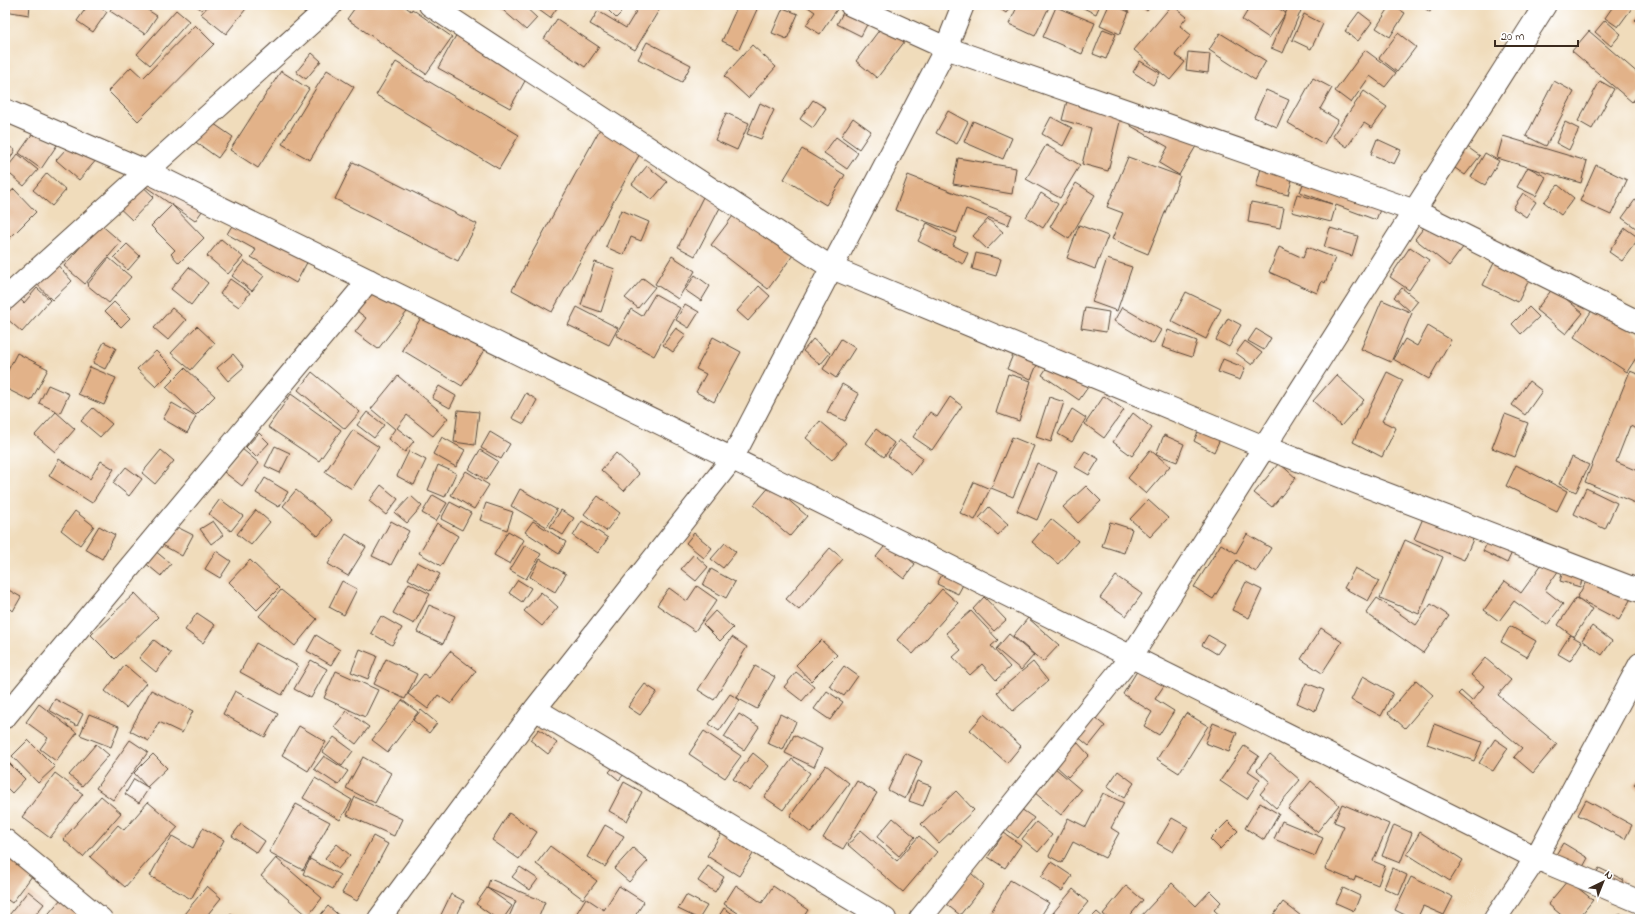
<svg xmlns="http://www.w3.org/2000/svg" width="1645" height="924" font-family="'Indie Flower',sans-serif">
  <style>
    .building { fill: #e2b289 }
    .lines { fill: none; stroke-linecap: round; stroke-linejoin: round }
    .minor-casing { stroke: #564536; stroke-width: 24 }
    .minor { stroke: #fff; stroke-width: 22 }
  </style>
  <rect width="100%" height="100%" fill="#fff"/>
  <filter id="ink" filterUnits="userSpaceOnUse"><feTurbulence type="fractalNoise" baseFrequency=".025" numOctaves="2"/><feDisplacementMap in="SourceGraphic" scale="8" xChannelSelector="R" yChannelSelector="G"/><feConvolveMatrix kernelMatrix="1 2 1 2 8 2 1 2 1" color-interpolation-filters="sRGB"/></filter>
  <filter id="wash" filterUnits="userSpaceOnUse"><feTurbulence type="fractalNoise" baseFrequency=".012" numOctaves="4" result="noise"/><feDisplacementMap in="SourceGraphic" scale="16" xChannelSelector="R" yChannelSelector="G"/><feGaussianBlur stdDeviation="0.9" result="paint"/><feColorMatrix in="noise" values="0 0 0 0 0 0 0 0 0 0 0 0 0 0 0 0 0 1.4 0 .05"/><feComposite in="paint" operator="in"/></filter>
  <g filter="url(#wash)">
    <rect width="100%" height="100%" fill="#f0dcbb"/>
    <g id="blocks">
      <path class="building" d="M5,5H30L29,15L5,11Z
        M88,5H96L107,12L93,32L77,21Z
        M113,5H140L157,16L145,34L110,11Z
        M195,5H206L202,10Z
        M209,5H249L226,34L201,14Z
        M357,5H403L411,11L412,9L452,37L426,74L347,19Z
        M497,5H523L537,18L526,30Z
        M532,5H559L550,18Z
        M603,5H629L616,18Z
        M640,5H662L635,50L590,24L598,11L626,28Z
        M738,5H759L739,49L722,41Z
        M805,5H840L820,34L806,25L815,12Z
        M847,5L876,7L861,36L837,24Z
        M995,5H1012L1006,13Z
        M1018,5H1046L1049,7L1035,36L1009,24Z
        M1077,5H1100L1096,14Z
        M1109,5H1114L1129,12L1120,34L1100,25Z
        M1140,5H1152L1147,11Z
        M1172,5L1187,17L1180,26L1191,35L1175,55L1185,62L1170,80L1134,50Z
        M1251,5H1273L1286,13L1269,38L1242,20Z
        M1289,5L1302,8L1283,53L1271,48Z
        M1391,5L1405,13L1390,37L1376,28Z
        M1420,5H1434L1430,12Z
        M1614,5H1628L1632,8L1618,27L1605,18Z
        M1056,7L1095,23L1082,54L1043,37Z
        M783,8L798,14L787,39L772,33Z
        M176,10L189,21L150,65L137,54Z
        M1359,12L1372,22L1358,41L1345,31Z
        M1304,14L1323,24L1311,49L1292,40Z
        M1640,14V23L1635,20Z
        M557,19L599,47L585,67L544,39Z
        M1605,20L1621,34L1611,46L1595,32Z
        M195,25L214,44L138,121L108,91L131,67L143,78Z
        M883,25L905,41L877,78L856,61Z
        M1103,29L1116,34L1106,59L1093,54Z
        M459,30L531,70L510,108L438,68Z
        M1589,31L1640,75V93L1632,102L1572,51Z
        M1220,33L1266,61L1255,80L1209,50Z
        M1398,33L1416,47L1397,72L1379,58Z
        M647,42L691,65L682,82L638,59Z
        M752,45L776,67L748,98L724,76Z
        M1365,50L1396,73L1385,87L1370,76L1351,103L1335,91Z
        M1188,52L1210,54L1208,73L1186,70Z
        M312,53L321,61L306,79L296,72Z
        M1140,61L1160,73L1153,85L1133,72Z
        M396,62L519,135L499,169L376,95Z
        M327,70L354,87L310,160L282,144Z
        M281,71L309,89L258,168L230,150Z
        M1313,78L1332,88L1320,109L1338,120L1324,144L1288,123Z
        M1554,81L1574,92L1546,146L1526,136Z
        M1600,81L1614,89L1592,129L1578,121Z
        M1071,86L1125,101L1108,171L1082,164L1091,128L1062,120Z
        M1266,90L1289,100L1277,127L1254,117Z
        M1364,91L1387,107L1372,128L1364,123L1347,147L1332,136Z
        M813,100L826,108L813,128L800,119Z
        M760,103L774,110L761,139L747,134Z
        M1142,108L1199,141L1179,175L1159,163L1168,147L1131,126Z
        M948,111L968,122L957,144L936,133Z
        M726,113L749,123L737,150L715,140Z
        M204,117L233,137L218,158L190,138Z
        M1051,117L1072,128L1063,146L1042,134Z
        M606,118L647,141L552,312L512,290Z
        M853,118L871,131L859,149L841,136Z
        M973,121L1012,138L1003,159L964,142Z
        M1565,122L1579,129L1569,150L1556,143Z
        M35,130L57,145L41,169L19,153Z
        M1503,136L1587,161L1581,183L1497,158Z
        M836,137L858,153L847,169L824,153Z
        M76,138L98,158L79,180L56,160Z
        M1377,139L1401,150L1394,164L1371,154Z
        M5,144L15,150L5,168Z
        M1046,145L1080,165L1060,198L1026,179Z
        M1466,146L1480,156L1465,175L1452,166Z
        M802,149L845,175L826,205L784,179Z
        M1265,153L1297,161L1288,195L1256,187Z
        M1485,153L1499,161L1485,185L1471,177Z
        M18,154L38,170L24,186L5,170Z
        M1128,157L1180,176L1148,254L1112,239L1123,213L1107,207Z
        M958,158L1016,168L1012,194L953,184Z
        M353,162L477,224L458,261L335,199Z
        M1596,165L1627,180L1611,215L1580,201Z
        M647,166L667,182L652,200L632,184Z
        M1528,167L1546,177L1536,196L1517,187Z
        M160,169L208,203L195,221L146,187Z
        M1308,171L1384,199L1376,220L1336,205L1331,222L1292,212L1297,194L1332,204L1300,192Z
        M47,173L66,190L52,206L33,190Z
        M908,175L1012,215L1008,225L966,209L957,233L895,210Z
        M136,180L154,197L132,220L114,203Z
        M1076,183L1095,195L1069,239L1050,227Z
        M1558,185L1574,198L1561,215L1544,202Z
        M708,187L726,196L695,256L678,247Z
        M14,189L36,212L5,243V197Z
        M1041,193L1058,204L1043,228L1026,217Z
        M1523,193L1536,202L1526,217L1513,208Z
        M1635,200L1640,203V231L1622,218Z
        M1251,202L1284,208L1280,228L1248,222Z
        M172,205L204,238L179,263L171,254L175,250L151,226Z
        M739,208L796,251L768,289L711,245Z
        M621,210L649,222L641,241L631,237L624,255L606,247Z
        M239,214L311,255L296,283L251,257L256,250L227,234Z
        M988,219L1003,232L987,249L973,236Z
        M1430,220L1464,246L1449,266L1415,239Z
        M927,223L956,238L953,245L968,253L963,264L918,241Z
        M100,224L121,242L85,284L64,266Z
        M1079,225L1108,236L1095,269L1067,258Z
        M1330,228L1358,236L1352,256L1324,247Z
        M1625,228L1639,238L1622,261L1609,252Z
        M221,239L243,257L228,274L207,256Z
        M127,244L140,256L128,270L114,257Z
        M1279,247L1303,258L1307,247L1335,258L1325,283L1322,281L1317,293L1269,272Z
        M1410,247L1429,260L1409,290L1390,277Z
        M976,253L1001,259L996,276L972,269Z
        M672,256L695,271L678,299L655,284Z
        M109,258L131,277L109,303L87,285Z
        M1107,259L1132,267L1117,311L1092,302Z
        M53,260L72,281L52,300L32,279Z
        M244,261L264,276L252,291L232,276Z
        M1495,261L1530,278L1518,302L1483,285Z
        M595,262L615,269L601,312L581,305Z
        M189,267L208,283L191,305L171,289Z
        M695,275L710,286L701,301L685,290Z
        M643,278L655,287L638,308L625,298Z
        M230,279L250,293L239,307L220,294Z
        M377,283L410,308L378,349L355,332L366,318L357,311Z
        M759,286L770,296L748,321L737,311Z
        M37,288L50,300L22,332L5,317V297L10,290L24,303Z
        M1402,288L1418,301L1410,311L1394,297Z
        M1553,288L1583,313L1566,334L1536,310Z
        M1186,292L1221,309L1206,339L1171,321Z
        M655,294L680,308L654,356L616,335L631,309L642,316Z
        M1382,300L1412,313L1391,362L1361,349Z
        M114,302L130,318L121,327L105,311Z
        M685,304L699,312L689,328L676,320Z
        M1595,306L1640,336V361L1636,358L1627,372L1574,337Z
        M577,307L618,328L609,345L568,325Z
        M1122,307L1161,330L1153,344L1114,321Z
        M1529,307L1539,317L1521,334L1512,324Z
        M172,308L186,320L168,340L154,328Z
        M1085,308L1109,312L1106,332L1081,328Z
        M426,309L487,345L462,386L402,350Z
        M1228,318L1241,325L1229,347L1216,340Z
        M197,326L215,343L191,370L171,353Z
        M1428,326L1451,340L1429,379L1393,359L1405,339L1417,346Z
        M676,328L686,335L673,352L663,345Z
        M1256,329L1271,338L1264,350L1248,341Z
        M1168,330L1197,341L1192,357L1162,347Z
        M713,337L741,352L714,402L696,392L706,374L696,369Z
        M1020,338L1044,348L1031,379L1007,369Z
        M813,339L830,353L820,365L803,351Z
        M841,339L855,348L836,378L823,369Z
        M1245,341L1262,353L1252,365L1236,353Z
        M104,342L116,348L105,369L93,363Z
        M156,351L174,369L156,387L137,369Z
        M1058,351L1095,377L1079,400L1042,375Z
        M17,353L48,369L31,401L5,388V376Z
        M233,354L244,367L228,381L217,368Z
        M1223,359L1245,368L1240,380L1218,372Z
        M90,367L116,378L104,405L78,394Z
        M185,368L215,396L196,415L166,387Z
        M1630,371L1640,375V430L1630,426L1616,462L1640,472V505L1585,482Z
        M312,372L360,412L345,429L298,390Z
        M1387,372L1403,380L1382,421L1396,428L1382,457L1353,442Z
        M1008,374L1031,381L1019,421L996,413Z
        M1336,375L1364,400L1341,426L1313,401Z
        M398,376L448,418L433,436L407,415L397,428L414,441L405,452L388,439L395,429L371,409Z
        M1529,381L1542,391L1525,415L1512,405Z
        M842,384L859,394L845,421L827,412Z
        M48,385L69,394L60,413L39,403Z
        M439,386L456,396L450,408L432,398Z
        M526,393L537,400L524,424L512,418Z
        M291,394L341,430L319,461L268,427Z
        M1104,396L1124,410L1104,438L1085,424Z
        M950,397L962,406L932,450L913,437L930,412L937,417Z
        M1049,397L1064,402L1051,442L1036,437Z
        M172,403L196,417L187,433L163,419Z
        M93,408L112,424L100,437L81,421Z
        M1072,409L1086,418L1072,442L1058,434Z
        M458,410L479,412L475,445L454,442Z
        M56,412L75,429L55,452L35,435Z
        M367,412L384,425L374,438L357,425Z
        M1133,413L1152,428L1132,456L1113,442Z
        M1505,414L1528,423L1515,457L1492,448Z
        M820,421L846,443L832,460L806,438Z
        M1200,427L1221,437L1214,452L1194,441Z
        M876,429L894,443L884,457L866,443Z
        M353,430L379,447L352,489L325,472Z
        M490,432L510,444L501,459L481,448Z
        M259,433L269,443L256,457L246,447Z
        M1164,435L1184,444L1177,462L1156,454Z
        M442,437L465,450L456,467L433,454Z
        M1012,437L1034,446L1013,497L991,488Z
        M899,440L923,458L912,474L888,456Z
        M275,446L290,453L280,473L265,466Z
        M242,449L259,463L242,486L224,472Z
        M161,450L174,461L155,484L142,473Z
        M480,450L498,461L486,480L469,469Z
        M1150,450L1170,466L1146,494L1128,478Z
        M409,451L426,460L414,485L397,476Z
        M1085,451L1099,459L1089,475L1075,467Z
        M616,453L639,474L624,491L601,470Z
        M1572,457L1589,465L1576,492L1559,484Z
        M59,459L90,479L101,461L114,469L92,503L49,476Z
        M1037,463L1057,472L1037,520L1017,511Z
        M1279,463L1296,478L1272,507L1254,493Z
        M438,465L456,473L445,497L428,490Z
        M1516,465L1567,491L1557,511L1506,486Z
        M126,467L142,479L129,496L113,483Z
        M466,471L489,485L474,509L451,495Z
        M265,478L288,492L279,507L256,493Z
        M974,482L990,489L975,520L960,513Z
        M381,485L398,499L386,515L369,501Z
        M771,485L807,516L790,536L754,505Z
        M1086,486L1101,501L1078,523L1063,507Z
        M1586,488L1617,503L1605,529L1574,514Z
        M520,489L557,510L547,527L511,506Z
        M296,490L332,520L318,536L283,506Z
        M433,495L447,503L436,521L422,513Z
        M411,496L422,506L407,523L395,513Z
        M598,496L620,513L606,531L584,514Z
        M220,499L243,516L231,531L209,514Z
        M1148,500L1168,518L1150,537L1130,519Z
        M450,502L471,513L462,530L441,519Z
        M486,503L513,512L507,530L480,520Z
        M989,507L1008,524L998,535L979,518Z
        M1427,509L1477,530L1464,560L1414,539Z
        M256,510L270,522L251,545L237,534Z
        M561,510L574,518L563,535L550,527Z
        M75,511L94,526L80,545L61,530Z
        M1051,519L1078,541L1058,564L1032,542Z
        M213,521L223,535L211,544L200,529Z
        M391,521L409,531L391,565L372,556Z
        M533,521L566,542L559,554L525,532Z
        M582,521L608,538L598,553L573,536Z
        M1110,522L1132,529L1124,553L1102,546Z
        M169,523L193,535L182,556L159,543Z
        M437,523L458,536L441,566L419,553Z
        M99,526L115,535L102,559L85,549Z
        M508,531L524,540L510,564L494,555Z
        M694,533L712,548L704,558L686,543Z
        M346,534L366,547L348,576L328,564Z
        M1247,534L1271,548L1256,572L1237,560L1213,599L1194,587L1221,544L1236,553Z
        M1490,537L1514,548L1507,563L1483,551Z
        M1405,540L1443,557L1419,614L1380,598Z
        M888,542L915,564L904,579L876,557Z
        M725,543L736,552L723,568L711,559Z
        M525,545L541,554L526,579L510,570Z
        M830,548L843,559L799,610L786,599Z
        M154,550L171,564L161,576L144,562Z
        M216,551L231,561L220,578L205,569Z
        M694,554L708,567L696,581L681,569Z
        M1547,557L1561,567L1545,590L1563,604L1547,625L1514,601L1499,621L1484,610L1505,581L1521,593Z
        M540,559L566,574L555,592L530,577Z
        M250,560L279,588L257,610L229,582Z
        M417,562L440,574L430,591L408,579Z
        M1565,564L1585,569L1580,587L1560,581Z
        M1355,568L1379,581L1368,601L1344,588Z
        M711,569L735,582L726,598L703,585Z
        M1593,569L1635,591L1619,620L1577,598Z
        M944,571L965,581L958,594L937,584Z
        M1116,576L1142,594L1126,616L1100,598Z
        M518,580L531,588L522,602L509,593Z
        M342,581L357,589L344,615L329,607Z
        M1246,582L1262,590L1249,618L1232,610Z
        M409,583L430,594L414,624L393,613Z
        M697,586L717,600L695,631L657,605L669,588L687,601Z
        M5,588L21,597L13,611L5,606Z
        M942,589L958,603L913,654L897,640Z
        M281,590L317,619L295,646L259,616Z
        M541,592L558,607L542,626L524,611Z
        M135,593L158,617L115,659L91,635Z
        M984,597L1006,620L994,631L973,609Z
        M1377,598L1416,625L1431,604L1449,616L1423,653L1366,613Z
        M1576,598L1592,609L1574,637L1558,625Z
        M429,605L455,616L443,644L417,632Z
        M715,611L733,628L720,641L703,624Z
        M971,611L998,640L991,646L1010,667L996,680L982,664L970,675L953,657L961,650L946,633Z
        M197,613L215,625L203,643L185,630Z
        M381,616L402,628L392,645L371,633Z
        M1028,618L1059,645L1043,662L1013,636Z
        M1510,626L1536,641L1527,657L1501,642Z
        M1592,626L1612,641L1602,655L1582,640Z
        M1321,628L1342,642L1322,673L1301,659Z
        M1009,634L1034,655L1021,670L996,649Z
        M316,635L340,650L331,665L307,651Z
        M1208,635L1224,644L1217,654L1202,645Z
        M1570,635L1582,642L1570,661L1558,654Z
        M732,637L747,647L714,700L698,690Z
        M154,640L171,653L156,672L139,658Z
        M821,640L837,655L811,681L796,665Z
        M256,643L298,666L282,695L240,672Z
        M360,649L377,656L368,679L351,672Z
        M450,651L476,671L451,704L438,695L428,709L408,694L424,674L429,678Z
        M1485,658L1511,680L1498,695L1557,744L1533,773L1514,757L1522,748L1458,694L1461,691L1472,701L1484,686L1471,675Z
        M386,659L417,674L405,699L374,684Z
        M311,660L327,669L311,698L294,689Z
        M1033,662L1048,681L1013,711L997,692Z
        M125,665L146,683L126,708L105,691Z
        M755,666L775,677L757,709L737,698Z
        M844,666L858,676L844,696L829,686Z
        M1139,668L1165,684L1155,699L1174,711L1159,735L1144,726L1152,712L1123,694Z
        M336,671L378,690L365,717L324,698Z
        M796,672L814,687L802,701L784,687Z
        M1363,676L1393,693L1381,716L1351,700Z
        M1416,680L1433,695L1405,728L1388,713Z
        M1306,683L1324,690L1315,711L1297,703Z
        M645,684L657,692L640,715L628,707Z
        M151,690L193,711L182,733L159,722L149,741L130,731Z
        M235,691L278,714L265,737L223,714Z
        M827,691L843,702L830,720L814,709Z
        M730,694L740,700L719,731L709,724Z
        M55,699L83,714L77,726L49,710Z
        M402,700L418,712L388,752L372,740Z
        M39,704L77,733L56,761L40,749L48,738L26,722Z
        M421,710L437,723L429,733L413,720Z
        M347,711L369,727L356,744L334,727Z
        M1186,713L1208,726L1179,773L1157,759Z
        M89,714L119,726L111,747L80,735Z
        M739,714L759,727L744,750L724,737Z
        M780,714L796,722L783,750L767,743Z
        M984,714L1021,746L1007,763L970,730Z
        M1094,717L1105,726L1089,746L1077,736Z
        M1213,723L1237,733L1229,752L1205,743Z
        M1434,724L1482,742L1474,761L1427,744Z
        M299,726L326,742L308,771L282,755Z
        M539,729L557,743L548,754L530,740Z
        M704,731L741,756L725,778L689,754Z
        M794,735L822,749L814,767L785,753Z
        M334,737L353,751L342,766L323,752Z
        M1495,739L1508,748L1493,771L1479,763Z
        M28,740L55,767L38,783L12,756Z
        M130,740L148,752L113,800L96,788Z
        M1076,741L1089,755L1068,777L1054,764Z
        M96,744L109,755L82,786L69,775Z
        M1244,746L1259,756L1248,771L1260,779L1247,799L1220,781Z
        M628,751L637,759L619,780L609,772Z
        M753,753L769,766L750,791L733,779Z
        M905,753L922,761L905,799L888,790Z
        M153,754L167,768L147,787L134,773Z
        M1270,754L1300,780L1276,808L1260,794L1270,782L1257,770Z
        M324,756L348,771L338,785L314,769Z
        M363,757L391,773L375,803L346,788Z
        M792,759L810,773L783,810L764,797Z
        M7,761L25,779L12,793L5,786V763Z
        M826,765L849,783L811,833L790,816Z
        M1055,768L1081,790L1061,815L1034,792Z
        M1118,771L1134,783L1124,798L1107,787Z
        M55,773L83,794L50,838L22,817Z
        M1640,777V790L1634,784Z
        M315,778L352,800L340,820L303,798Z
        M134,779L149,788L139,803L125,794Z
        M857,781L877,793L843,849L823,838Z
        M917,781L931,786L923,806L909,801Z
        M1311,781L1339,805L1317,832L1288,809Z
        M624,782L642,792L627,821L609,811Z
        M956,791L974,810L939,843L921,824Z
        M1103,793L1124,803L1111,828L1119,833L1105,858L1073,842L1062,863L1049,856L1068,818L1086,827Z
        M101,796L121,813L83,857L63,839Z
        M355,797L402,819L394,836L347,815Z
        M1586,800L1632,825L1625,839L1578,815Z
        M148,802L178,827L125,887L90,857L118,825L124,830Z
        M1260,803L1279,814L1264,840L1245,828Z
        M296,804L330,822L303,870L269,852Z
        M1342,804L1389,824L1373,861L1385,866L1378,885L1356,876L1354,881L1325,869L1344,826L1334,822Z
        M1021,809L1034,818L1018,838L1006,829Z
        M509,813L537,832L519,859L492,840Z
        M893,818L915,837L899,856L877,837Z
        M1172,818L1188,827L1173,852L1157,843Z
        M1228,821L1238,831L1220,849L1210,839Z
        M1282,821L1323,838L1315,856L1274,839Z
        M1036,822L1052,835L1038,852L1022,839Z
        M728,823L760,843L739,876L707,856Z
        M241,824L265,841L257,853L232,836Z
        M605,825L624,836L605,867L587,857Z
        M1394,825L1412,833L1400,863L1382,856Z
        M203,828L224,840L191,899L150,876L172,836L193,848Z
        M861,830L897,861L919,836L937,852L903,892L848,845Z
        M1420,832L1463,860L1450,881L1407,854Z
        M1004,833L1021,845L1005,868L988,857Z
        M373,836L388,844L357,901L342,893Z
        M1563,843L1588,858L1574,883L1548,868Z
        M337,844L350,855L338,869L325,858Z
        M550,846L597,881L583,899L536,864Z
        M633,848L648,861L629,882L614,869Z
        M5,849L35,872L12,903L5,898Z
        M276,858L322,898L308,916L261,876Z
        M310,859L340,875L333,889L303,874Z
        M1051,862L1072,876L1062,891L1041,877Z
        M708,866L724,877L715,892L698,881Z
        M520,867L538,879L530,890L512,877Z
        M1392,868L1407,875L1399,895L1384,888Z
        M1599,868L1624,880L1616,895L1591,883Z
        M971,873L984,885L960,915L946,904Z
        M1411,877L1453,897L1444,915L1423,906L1417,919H1413L1395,910Z
        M490,879L545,902L538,919H508L516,901L487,888Z
        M1010,880L1049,903L1039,919H987Z
        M1568,880L1593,900L1578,919H1566L1548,904Z
        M1172,883L1196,906L1210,891L1221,902L1214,910L1224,919H1141L1140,917Z
        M736,885L762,903L773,886L808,910L802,919H747L724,904Z
        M207,886L221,898L204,919H180Z
        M619,886L644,902L633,919H573L586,898L604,910Z
        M1126,886L1143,900L1127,919H1109L1103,914Z
        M487,888L512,906L503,919H497L476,904Z
        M1343,888L1360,896L1354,911L1336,903Z
        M1073,889L1088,902L1074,919H1048Z
        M28,891L44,904L32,919H6Z
        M451,894L464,901L455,919H439Z
        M686,895L707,906L699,919L678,909Z
        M61,899L81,916L78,919H44Z
        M1283,902L1305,919H1271Z
        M328,906L343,919H317Z
        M724,908L740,919H717Z
        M1097,912L1105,919H1090Z
        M1620,913L1628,919H1616Z
        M231,914L237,919H227Z"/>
    </g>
  </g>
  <g filter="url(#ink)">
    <use href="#blocks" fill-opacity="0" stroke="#564536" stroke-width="1"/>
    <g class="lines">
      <g class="minor-casing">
        <path id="minor" d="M430,5L832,268L1264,447L1640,591
          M851,5L946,48L1415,211L1640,323
          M5,110L146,171L790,487L1536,858L1640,902
          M5,299L331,5
          M535,709L885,919
          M5,717L369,280
          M5,840L101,919
          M379,919L535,709L732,459L946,48L963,5
          M920,919L1131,657L1545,5
          M1495,919L1536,858L1640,664"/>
      </g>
      <use href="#minor" class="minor"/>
    </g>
  </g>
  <rect width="1645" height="924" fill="none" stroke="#fff" stroke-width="20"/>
  <g transform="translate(1603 882) rotate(43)" stroke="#ffffff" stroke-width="3" paint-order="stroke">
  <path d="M0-3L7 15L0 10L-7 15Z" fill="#3b2a1e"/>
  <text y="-6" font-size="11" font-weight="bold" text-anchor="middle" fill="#3b2a1e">N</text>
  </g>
  <path d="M1495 40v6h83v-6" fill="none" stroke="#3b2a1e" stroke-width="2"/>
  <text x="1501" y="40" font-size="12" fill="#3b2a1e" stroke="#ffffff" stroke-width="3" paint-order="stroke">20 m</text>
</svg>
